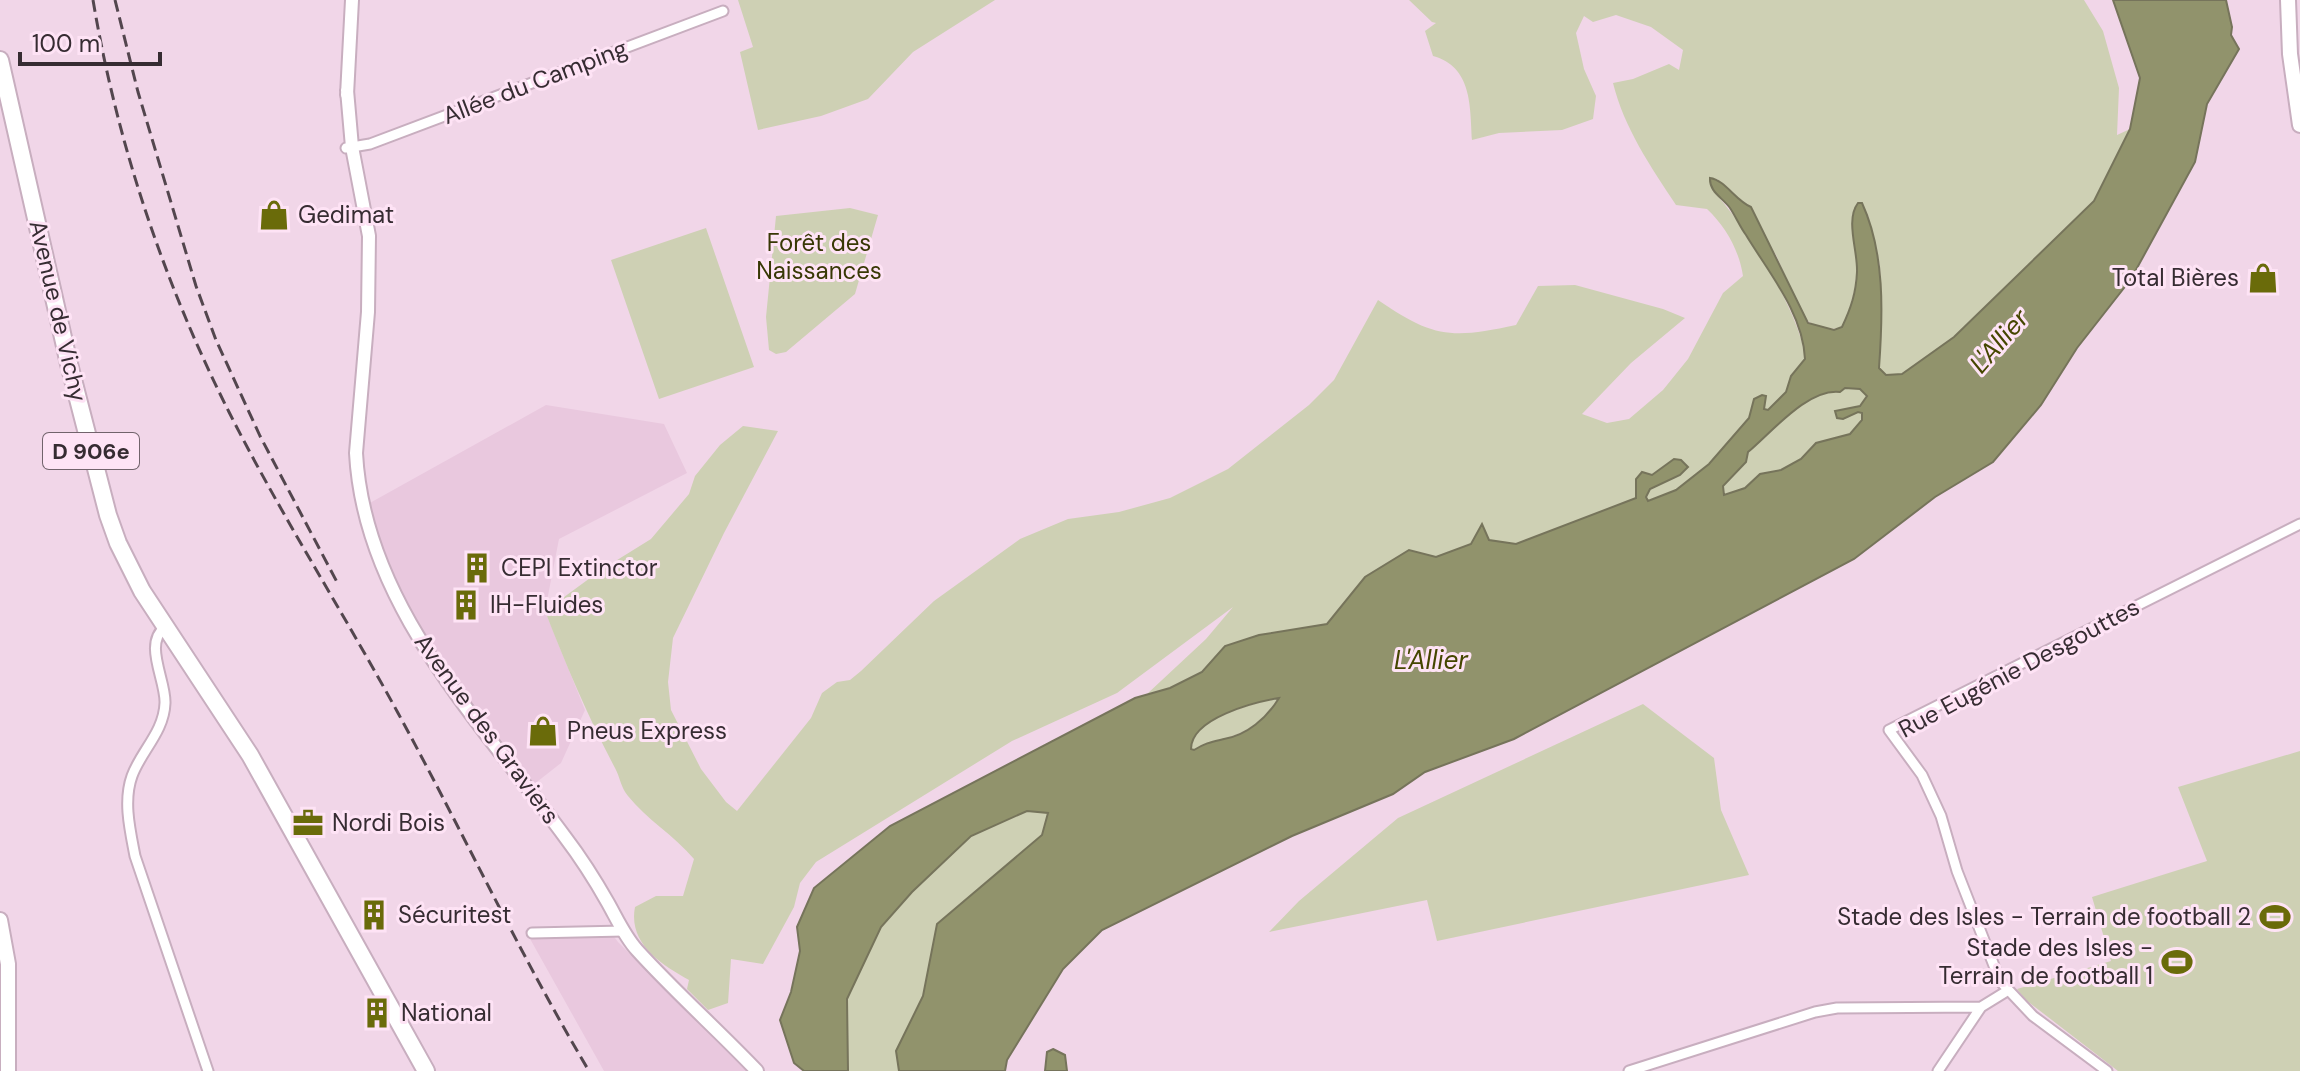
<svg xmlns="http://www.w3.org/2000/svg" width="2300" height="1071" font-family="'DM Sans',sans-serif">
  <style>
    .built { fill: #e9c8de }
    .green { fill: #ced0b4 }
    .water { fill: #91936c; stroke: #76745b; stroke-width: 2; fill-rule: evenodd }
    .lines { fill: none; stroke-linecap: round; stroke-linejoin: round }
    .minor-casing { stroke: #c8aebf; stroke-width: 13 }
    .tertiary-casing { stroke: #c8aebf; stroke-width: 16 }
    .secondary-casing { stroke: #c8aebf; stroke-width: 18 }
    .primary-casing { stroke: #c8aebf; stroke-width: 20 }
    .minor { stroke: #fff; stroke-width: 9 }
    .tertiary { stroke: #fff; stroke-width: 12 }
    .secondary { stroke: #fff; stroke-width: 14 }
    .primary { stroke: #fff; stroke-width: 16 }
    .rail { stroke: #53464e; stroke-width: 3; stroke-dasharray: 12 6; stroke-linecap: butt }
    .labels { text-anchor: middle; stroke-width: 6; stroke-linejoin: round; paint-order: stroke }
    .shield { fill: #fee3f5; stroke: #72636c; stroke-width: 2 }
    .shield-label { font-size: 22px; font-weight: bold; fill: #362c32 }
    .street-label { font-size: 24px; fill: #362c32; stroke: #fee3f5 }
    .poi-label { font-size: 24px; fill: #362c32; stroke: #fee3f5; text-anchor: start }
    .park-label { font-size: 24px; fill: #383805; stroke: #fee3f5 }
    .water-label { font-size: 26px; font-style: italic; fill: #454600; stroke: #fee3f5 }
  </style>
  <rect width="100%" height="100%" fill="#f1d6e8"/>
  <path class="built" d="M546,405L664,424L687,473L559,539L545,611L585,710L561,763L533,785L437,660L386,564L368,504Z
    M612,934L618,942L748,1071H604L529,937Z"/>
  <path class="green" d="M738,0H995L913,52L868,99L821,116L758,130L740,52L753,47Z
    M1409,0H2084L2103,31L2119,88L2117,135L2130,129L2094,201L1954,337L1902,374L1886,375L1879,368L1882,325L1880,266L1868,215L1852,214C1857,261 1862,283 1842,327C1830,332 1810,326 1803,316L1776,255L1739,202L1717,179L1713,191C1744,223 1802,315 1805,359L1791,376L1786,392L1768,410L1764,409L1765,396L1754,399L1749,418L1709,464L1676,490L1648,501L1646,496L1650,489L1680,475L1637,492L1636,498L1516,544L1489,540L1436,557L1409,550L1365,577L1327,624L1226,646L1202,672L1170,688L1147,694L1206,639L1233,607L1117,693L1012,741L816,862L800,883L794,907L763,964L731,959L728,1003L708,1010L687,989L689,980C660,964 628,943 635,907L656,896H683L694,859C674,835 647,820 628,796C621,788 620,777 615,768C588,717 566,665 545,611L601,570L651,539L689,494L695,476L720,445L743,426L778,431L724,533L673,638L668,682L671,710L701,769L726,802L737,811L811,718L822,693L837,682L850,680L861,671L934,601L1020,539L1068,519L1119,512L1170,498L1228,469L1309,405L1334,380L1378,300C1433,338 1452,339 1516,325L1538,286L1575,285L1663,309L1685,318L1631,363L1582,414L1607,423L1629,419L1663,390L1688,359L1723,293L1743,276C1739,250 1726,227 1707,209L1676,205C1651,167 1624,128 1613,83L1633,79L1669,64L1679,70L1683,50L1651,27L1616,15L1593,22L1584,16L1576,33L1584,69L1596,96L1593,119L1562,130L1499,133L1472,140C1470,105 1472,67 1433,56L1425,31L1436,23L1432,22Z
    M850,208L878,215L855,294L786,352L776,354L769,350L766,317L776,216Z
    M706,228L754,367L659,399L611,260Z
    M1845,388L1860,389L1867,396L1858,412L1862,413V420L1850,434L1816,443L1801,459L1781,470L1760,474L1745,488L1724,495L1723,486L1746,462L1748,452C1772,432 1808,388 1840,392Z
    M1280,697C1266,717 1253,729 1230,737C1217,742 1207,742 1194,750L1191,749C1191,717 1255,704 1280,697Z
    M1643,704L1714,758L1721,810L1749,875L1437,941L1427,900L1269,932L1299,901L1398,818Z
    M2300,751V1071H2118L2026,1000L2017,989L2111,961L2092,897L2207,861L2178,787Z
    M1027,811L1048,812L1043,834L937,924L923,996L896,1051L900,1071H848L847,999L881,927L912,892L971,836Z"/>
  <path class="water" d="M2113,0H2226L2232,27L2231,35L2239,49L2207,104L2195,162L2131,279L2077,348L2041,405L1993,462L1935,497L1854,559L1514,739L1425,772L1393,794L1292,836L1102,930L1063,969L1007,1060L1005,1071H899L896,1051L923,996L937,924L1042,835L1048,813L1027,811L971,836L912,892L881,927L847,999L848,1071H804L794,1063L780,1020L791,992L800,951L797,927L814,888L890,826L1135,698L1170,688L1202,672L1225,646L1259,635L1327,624L1365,577L1409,550L1436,557L1471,544L1482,524L1489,540L1516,544L1636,498V479L1642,472L1652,475L1674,459L1681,460L1688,467L1680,475L1650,489L1646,497L1648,501L1676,490L1709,464L1749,418L1754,399L1762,395L1766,396L1764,409L1768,410L1786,392L1791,376L1805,359C1803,313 1769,273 1746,235C1740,227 1736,217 1730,208C1723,198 1709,192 1710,178C1725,180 1735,200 1751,207L1808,323L1834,330L1842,327C1851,308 1856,293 1857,272C1858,251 1845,220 1858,203H1862C1885,253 1883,313 1879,368L1886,375L1902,374L1954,337L2094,201L2130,129L2140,78ZM1845,388L1860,389L1867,396L1860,406L1835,411L1837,418L1843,419L1858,412L1862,413V420L1850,434L1816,443L1801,459L1781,470L1760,474L1745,488L1724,495L1723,486L1746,462L1748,452C1772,432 1808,388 1840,392ZM1279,698C1267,718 1247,735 1224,739C1211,742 1205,743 1194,750L1191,749C1191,718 1255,702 1279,698Z
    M1053,1049L1065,1055L1067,1071H1045L1047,1052Z"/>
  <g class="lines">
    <g class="minor-casing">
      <path id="minor" d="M346,148L370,144L723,11
        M165,627C143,644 166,680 165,703C164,732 141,751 132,776C123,801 130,830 135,856L208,1071
        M532,933L624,931
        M1629,1071L1815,1012L1837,1008L1981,1007
        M1938,1071L1981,1007L2007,991
        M2107,1071L2033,1016L2000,981L1957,871L1941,816L1922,775L1889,730L2300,524"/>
    </g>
    <g class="tertiary-casing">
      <path id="tertiary" d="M347,90L352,147L369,236L368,312L356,453C364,604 480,721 565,837C581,858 595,880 608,903C617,919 625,937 637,950C675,992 718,1030 757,1071
        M347,95L352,0"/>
    </g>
    <g class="secondary-casing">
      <path id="secondary" d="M2288,0L2290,54L2300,125
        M0,920L8,964V1071"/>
    </g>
    <g class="primary-casing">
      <path id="primary" d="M0,60L69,364L108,515L118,543L142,591L250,755L426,1071"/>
    </g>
    <use href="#minor" class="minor"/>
    <use href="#tertiary" class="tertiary"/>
    <use href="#secondary" class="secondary"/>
    <use href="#primary" class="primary"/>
    <path class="rail" d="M93,0C117,143 164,283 229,412C281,515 343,612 398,713C463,832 520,955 589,1071
      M115,0L138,92L196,286L216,340L260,436L338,584"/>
  </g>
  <defs>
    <g id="shop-bare" transform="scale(2.4)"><path d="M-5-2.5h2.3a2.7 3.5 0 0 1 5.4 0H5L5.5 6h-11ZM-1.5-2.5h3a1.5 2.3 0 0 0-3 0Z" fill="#6a6b0a" stroke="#fee3f5" stroke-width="2.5" paint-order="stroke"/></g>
    <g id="building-bare" transform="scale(2.4)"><path d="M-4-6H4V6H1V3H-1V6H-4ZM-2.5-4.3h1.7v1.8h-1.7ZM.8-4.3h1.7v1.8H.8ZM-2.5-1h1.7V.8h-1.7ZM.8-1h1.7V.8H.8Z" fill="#6a6b0a" stroke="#fee3f5" stroke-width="2.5" paint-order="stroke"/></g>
    <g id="office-bare" transform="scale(2.4)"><path d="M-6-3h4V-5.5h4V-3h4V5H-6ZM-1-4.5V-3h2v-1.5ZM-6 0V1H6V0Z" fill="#6a6b0a" stroke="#fee3f5" stroke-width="2.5" paint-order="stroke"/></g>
    <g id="stadium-bare" transform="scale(2.4)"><path d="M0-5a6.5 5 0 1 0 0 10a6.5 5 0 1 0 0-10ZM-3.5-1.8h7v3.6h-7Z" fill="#6a6b0a" stroke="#fee3f5" stroke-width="2.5" paint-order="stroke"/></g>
  </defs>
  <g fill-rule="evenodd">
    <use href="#shop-bare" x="274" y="215"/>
    <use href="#shop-bare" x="2263" y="278"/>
    <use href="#building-bare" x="477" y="568"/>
    <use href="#building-bare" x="466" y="605"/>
    <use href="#shop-bare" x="543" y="731"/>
    <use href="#office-bare" x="308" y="823"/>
    <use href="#building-bare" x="374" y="915"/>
    <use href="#stadium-bare" x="2275" y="917"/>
    <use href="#stadium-bare" x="2177" y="962"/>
    <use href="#building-bare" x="377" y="1013"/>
  </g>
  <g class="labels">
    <rect class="shield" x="43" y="433" width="96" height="36" rx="6"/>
    <g class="shield-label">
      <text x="91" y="459">D 906e</text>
    </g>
    <g class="street-label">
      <text transform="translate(535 82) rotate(-21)" y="8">Allée du Camping</text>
      <text transform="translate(58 311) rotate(77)" y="8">Avenue de Vichy</text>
      <text transform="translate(2019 668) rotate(-28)" y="8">Rue Eugénie Desgouttes</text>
      <text transform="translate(487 729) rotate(54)" y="8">Avenue des Graviers</text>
    </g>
    <g class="poi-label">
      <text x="298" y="223">Gedimat</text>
      <text x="2239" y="286" text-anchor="end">Total Bières</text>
      <text x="501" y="576">CEPI Extinctor</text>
      <text x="490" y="613">IH-Fluides</text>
      <text x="567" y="739">Pneus Express</text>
      <text x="332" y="831">Nordi Bois</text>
      <text x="398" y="923">Sécuritest</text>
      <text x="2251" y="925" text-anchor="end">Stade des Isles - Terrain de football 2</text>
      <text x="2153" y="956" text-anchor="end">Stade des Isles -<tspan x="2153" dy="28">Terrain de football 1</tspan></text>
      <text x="401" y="1021">National</text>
    </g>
    <g class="park-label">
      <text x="819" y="251">Forêt des<tspan x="819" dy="28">Naissances</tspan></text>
    </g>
    <g class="water-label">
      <text transform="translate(1999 341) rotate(-49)" y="9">L'Allier</text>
      <text x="1431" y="669">L'Allier</text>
    </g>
  </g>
  <path d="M20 52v12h140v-12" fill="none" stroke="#362c32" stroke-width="4"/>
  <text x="32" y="52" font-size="24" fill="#362c32" stroke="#fee3f5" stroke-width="6" paint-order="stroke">100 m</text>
</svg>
